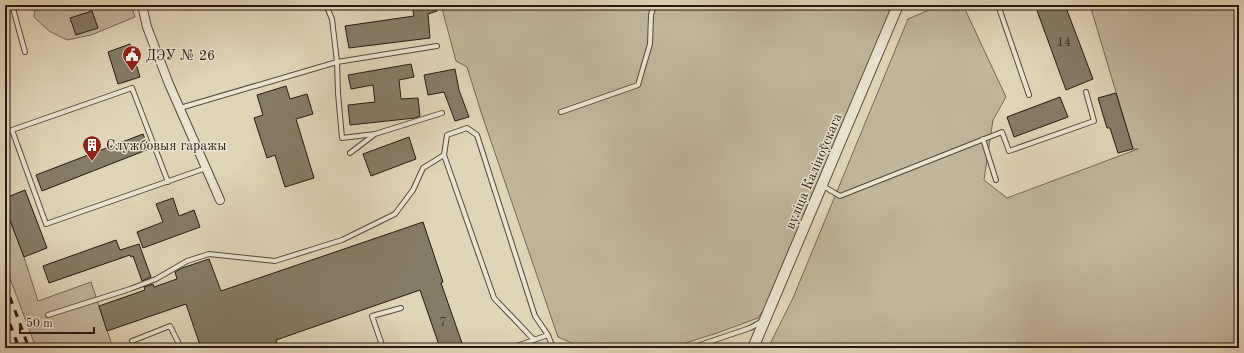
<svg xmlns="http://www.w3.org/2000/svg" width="1244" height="353" font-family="'Old Standard TT',serif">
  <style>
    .green { fill: #c1b59b; stroke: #726756 }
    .building { fill: #867b67; stroke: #241911 }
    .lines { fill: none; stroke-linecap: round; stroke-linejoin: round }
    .service-casing { stroke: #53483a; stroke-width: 6 }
    .minor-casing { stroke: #53483a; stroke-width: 10 }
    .tertiary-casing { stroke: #53483a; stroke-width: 12 }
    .service { stroke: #ece4d0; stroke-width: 4 }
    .minor { stroke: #ece4d0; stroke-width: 8 }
    .tertiary { stroke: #ece4d0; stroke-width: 10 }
    .rail { stroke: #241911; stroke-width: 3; stroke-dasharray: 7 7; stroke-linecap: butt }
    .labels { text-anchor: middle; stroke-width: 3; stroke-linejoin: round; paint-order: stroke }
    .number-label { font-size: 12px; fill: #3c3226 }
    .poi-label { font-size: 14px; fill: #241911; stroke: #ece4d0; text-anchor: start }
    .street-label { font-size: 14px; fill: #241911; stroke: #ece4d0 }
  </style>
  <rect width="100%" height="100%" fill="#e1d5b7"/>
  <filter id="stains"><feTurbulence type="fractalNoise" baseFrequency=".005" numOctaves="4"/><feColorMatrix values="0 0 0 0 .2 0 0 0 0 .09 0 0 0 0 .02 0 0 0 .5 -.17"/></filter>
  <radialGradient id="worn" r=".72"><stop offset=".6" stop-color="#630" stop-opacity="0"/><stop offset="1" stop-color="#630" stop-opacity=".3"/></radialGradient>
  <path class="green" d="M36,5H131L135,17L91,35L67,40L49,31L34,17Z
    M441,5H889L890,6L887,22L767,305L758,318L717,333L670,348H583L558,337L482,115L467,67L456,61Z
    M937,5H963L1006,97L993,120L984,180L1007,198L1138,149H1133L1090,5H1239V348H768L793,298L908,19L936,7Z
    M5,207L24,257L38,301L91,282L113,348H36L5,265Z"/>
  <path class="building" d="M412,5H436L437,11L428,14L430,38L349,48L345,26L414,16Z
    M1035,5H1065L1093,79L1066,90Z
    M92,11L98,28L76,35L70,18Z
    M130,44L140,77L118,84L108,52Z
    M411,64L414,77L399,80L401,99L418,98L420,116L415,118L350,125L348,105L375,102L373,85L351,89L348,75Z
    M455,69L459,90L469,117L455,121L444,92L428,95L424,75Z
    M286,86L290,99L307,94L313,114L296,119L314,178L285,187L275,155L267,158L254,118L263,115L257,95Z
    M1116,93L1133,149L1118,153L1110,128H1107L1098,98Z
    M1060,97L1068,117L1014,137L1007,117Z
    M143,134L149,149L42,191L36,175Z
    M409,137L416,159L371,176L363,154Z
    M25,190L47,248L24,257L5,207V198Z
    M173,198L179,216L194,210L200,227L143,248L137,232L163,222L156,204Z
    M423,222L443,282L441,283L462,343L448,348H440L420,290L276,340L278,348H201L186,304L107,331L99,306L145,290L144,287L153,284L154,287L177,279L175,272L182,268L209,259L221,291Z
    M116,240L120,250L139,244L151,277L142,281L133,256L131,257L130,255L49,283L43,266Z"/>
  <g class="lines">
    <g class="service-casing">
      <path id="service" d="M12,5L25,52
        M998,5L1029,95
        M180,108L337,62L332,19L326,5
        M561,112L638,85L650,44L651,15L654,5
        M375,134L342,138L338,93L337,62L437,46
        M983,139L996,180
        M350,153L375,134L442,113
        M444,155L494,298L534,340
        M168,182L132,88L12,130L46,224L206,168
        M823,186L840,196L1002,132L1009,151L1094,121L1086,92
        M48,315L130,289L156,279L187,261L209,254L275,261L342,240L395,214L413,190L423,168L444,155L447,135L467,128L477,135L535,316L548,335L553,348
        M132,341L170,326L181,348
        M383,348L372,316L401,308
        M511,348L548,335
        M691,348L750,328L761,322"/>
    </g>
    <g class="minor-casing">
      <path id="minor" d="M142,5L147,27L169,84L220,200"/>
    </g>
    <g class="tertiary-casing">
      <path id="tertiary" d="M753,348L898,5"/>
    </g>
    <use href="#service" class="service"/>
    <use href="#minor" class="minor"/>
    <use href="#tertiary" class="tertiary"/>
    <path class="rail" d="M5,284L29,348
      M5,311L19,348"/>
  </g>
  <defs>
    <g id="civic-pin" transform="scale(1)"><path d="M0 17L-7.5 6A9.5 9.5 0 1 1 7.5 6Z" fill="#8f2418" stroke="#ece4d0"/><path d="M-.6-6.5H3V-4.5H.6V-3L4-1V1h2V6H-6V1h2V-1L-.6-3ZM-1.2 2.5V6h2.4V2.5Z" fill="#fff"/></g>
    <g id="building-pin" transform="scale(1)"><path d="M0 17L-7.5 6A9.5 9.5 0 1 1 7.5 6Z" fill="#8f2418" stroke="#ece4d0"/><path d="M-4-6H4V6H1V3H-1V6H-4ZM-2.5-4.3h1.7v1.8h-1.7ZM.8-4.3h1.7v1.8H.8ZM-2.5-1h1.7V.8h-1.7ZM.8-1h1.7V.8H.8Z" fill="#fff"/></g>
  </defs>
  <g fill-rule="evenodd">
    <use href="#civic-pin" x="132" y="55"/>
    <use href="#building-pin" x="92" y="145"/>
  </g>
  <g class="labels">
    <g class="number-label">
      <text x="1064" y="46">14</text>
      <text x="443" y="326">7</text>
    </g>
    <g class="poi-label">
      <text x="146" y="60">ДЭУ № 26</text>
      <text x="106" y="150">Службовыя гаражы</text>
    </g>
    <g class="street-label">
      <text transform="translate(813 171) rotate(-67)" y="5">вуліца Каліноўскага</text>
    </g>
  </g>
  <rect width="1244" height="353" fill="none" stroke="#e1d5b7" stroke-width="20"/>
  <rect x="6" y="6" width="1232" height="341" fill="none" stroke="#241911" stroke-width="2"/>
  <rect x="10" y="10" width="1224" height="333" fill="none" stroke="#241911"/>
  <path d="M20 327v6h74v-6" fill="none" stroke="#241911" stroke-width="2"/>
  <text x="26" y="327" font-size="12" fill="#241911" stroke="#ece4d0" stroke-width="3" paint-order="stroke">50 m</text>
  <rect width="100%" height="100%" filter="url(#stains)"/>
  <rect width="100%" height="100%" fill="url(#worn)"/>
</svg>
